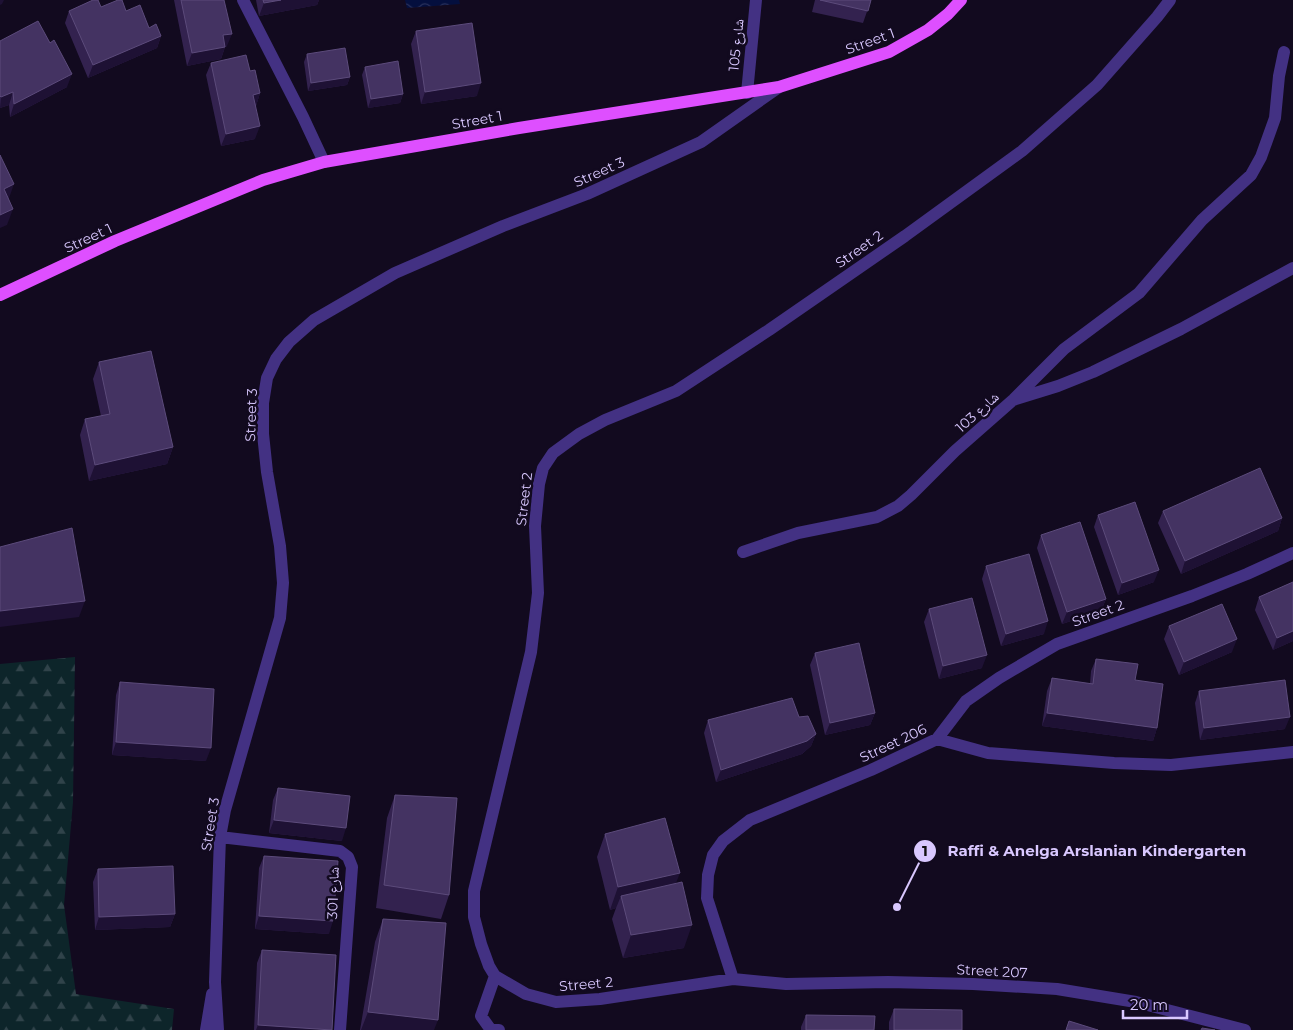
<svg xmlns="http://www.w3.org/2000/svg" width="1293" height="1030" font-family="Montserrat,'Noto Naskh Arabic',sans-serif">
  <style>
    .forest { fill: url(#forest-firs) }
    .water { fill: url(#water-waves) }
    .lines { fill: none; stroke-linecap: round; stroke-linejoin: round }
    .minor { stroke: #433183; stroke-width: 12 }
    .major { stroke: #de4fff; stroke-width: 12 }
    .wall { fill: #33224f }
    .shaded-wall { fill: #1e1134 }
    .building { fill: #443362; stroke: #5c4b7b }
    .labels { text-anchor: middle; stroke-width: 5; stroke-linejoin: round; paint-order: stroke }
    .street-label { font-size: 14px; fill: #d9c8ff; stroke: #120a1f }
    .leader { fill: none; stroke: #d9c8ff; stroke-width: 2 }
    .callout-dot { fill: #d9c8ff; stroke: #120a1f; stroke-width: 2 }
    .mark-label { font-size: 15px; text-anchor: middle; font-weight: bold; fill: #111 }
    .callout-label { font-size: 15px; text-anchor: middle; font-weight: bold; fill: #d9c8ff; stroke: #120a1f; stroke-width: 5; stroke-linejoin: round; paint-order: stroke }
  </style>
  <defs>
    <pattern id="forest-firs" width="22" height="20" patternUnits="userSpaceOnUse" patternTransform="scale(1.25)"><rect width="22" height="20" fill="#0d252a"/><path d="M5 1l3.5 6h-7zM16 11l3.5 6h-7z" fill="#30434a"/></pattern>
    <pattern id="water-waves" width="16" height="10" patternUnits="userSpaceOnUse" patternTransform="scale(1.25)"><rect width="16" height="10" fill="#040f3e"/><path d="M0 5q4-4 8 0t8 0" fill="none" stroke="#28305b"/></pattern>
  </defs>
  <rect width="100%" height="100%" fill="#120a1f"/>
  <path class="forest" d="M75,657L73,802L64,905L76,994L174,1009L172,1030H0V664Z"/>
  <path class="water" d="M405,0H459L460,4L407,8Z"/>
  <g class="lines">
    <path class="minor" d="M243,0L303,117L324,162
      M1170,0L1157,17L1097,85L1022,151L905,236L769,330L676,391L605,420L579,434L553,453L543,468L539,484L535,526L538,593L531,652L474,891V917L481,944L489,966L495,976L526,994L556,1002L600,999L733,979L786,984L888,982L973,984L1057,989L1136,1002L1245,1030
      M747,93L756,0
      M1014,399L1064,349L1139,293L1202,220L1251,175L1261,157L1275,118L1279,76L1284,52
      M743,552L798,533L877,517L898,506L911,495L955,451L1013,400L1058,386L1093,372L1181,329L1293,268
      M937,739L966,701L999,678L1057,644L1192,596L1247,574L1293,553
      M220,837L340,851L348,857L352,867L340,1030
      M495,976L481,1016L491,1030H499
      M733,979L707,898L708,875L713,855L723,841L750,820L871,770L937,739L988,753L1114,763L1171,765L1293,752
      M206,1030L212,994
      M218,1030L215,982L220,837L225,810L280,618L283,583L280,546L267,472L263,434V403L267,378L276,359L289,342L314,320L395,273L503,226L587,194L701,142L779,87"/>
    <path class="major" d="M0,295L115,241L263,180L324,162L519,128L779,87L889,52L928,30L948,14L961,0"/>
  </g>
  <path class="wall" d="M174,0H224L227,46L225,47L221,59L187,66Z
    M256,0H319L317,5L259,16Z
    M815,0H871L863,23L812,12Z
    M101,7L126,11L161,36L157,48L88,78L65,23L69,11Z
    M416,31L477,96L421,104L411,44Z
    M0,41L67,87L10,117L9,105L0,108Z
    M307,54L350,77L347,85L308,91L304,62Z
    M211,63L260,93L256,106L255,139L221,146L206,75Z
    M365,67L403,94L400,103L368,108L362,75Z
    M99,362L173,447L167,464L89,481L80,435L85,419L101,416L93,379Z
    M1163,511L1282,518L1278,531L1181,574L1158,523Z
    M1098,515L1154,582L1118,595L1094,527Z
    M1041,535L1106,599L1101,611L1062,624L1037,548Z
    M986,566L1044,634L1001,646L982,579Z
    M1293,582V641L1273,650L1255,610L1259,597Z
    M929,609L982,668L939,679L924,622Z
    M1169,626L1232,652L1179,675L1164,639Z
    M815,653L875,713L870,725L825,735L810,665Z
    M1096,659L1135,680L1157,728L1153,741L1042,726L1047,691L1052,678L1090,684L1091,671Z
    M120,682L206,761L112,755L116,695Z
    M1199,691L1285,729L1200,740L1195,703Z
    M799,717L816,734L811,746L802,754L716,782L704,733L708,720Z
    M278,788L342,841L269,833L273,800Z
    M395,795L449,895L441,919L376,908L387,818Z
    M605,834L676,884L684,948L623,958L612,919L616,908L610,910L597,857Z
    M264,856L329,934L255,929L259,868Z
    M98,869L175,914L170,927L95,930L93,882Z
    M383,919L434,1030H360L375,942Z
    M262,950L332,1030H254L257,963Z
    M894,1009L962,1030H889V1022Z
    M806,1015L874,1030H801V1027Z"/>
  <path class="shaded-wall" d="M0,0H4L2,4L0,5Z
    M281,0H319L317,5L259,16L264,3Z
    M232,34L227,46L225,47L221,59L187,66L192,53L223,35Z
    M161,36L157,48L88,78L93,65Z
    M72,74L67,87L10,117L14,104Z
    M350,77L347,85L308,91L311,83Z
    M481,83L477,96L421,104L425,92Z
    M13,92L9,105L0,108L1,97Z
    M260,93L256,106L253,95Z
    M403,94L400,103L368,108L371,99Z
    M260,126L255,139L221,146L226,134Z
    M14,184L8,201L4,189Z
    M13,209L7,225L0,228V215Z
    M173,447L167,464L89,481L95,465Z
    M1282,518L1278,531L1181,574L1185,561Z
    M1159,570L1154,582L1118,595L1122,583Z
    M1106,599L1101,611L1062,624L1067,612Z
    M85,601L79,617L0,627V611Z
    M1048,621L1044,634L1001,646L1006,634Z
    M1293,631V641L1273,650L1277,638Z
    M1237,639L1232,652L1179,675L1184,662Z
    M987,655L982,668L939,679L943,666Z
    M875,713L870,725L825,735L830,723Z
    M1047,713L1157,728L1153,741L1042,726Z
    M1290,717L1285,729L1200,740L1204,728Z
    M816,734L811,746L802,754L716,782L721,770Z
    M116,742L211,748L206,761L112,755Z
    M274,820L346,828L342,841L269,833Z
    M680,873L671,896H621L616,908L610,910L618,887Z
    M175,914L170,927L95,930L99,917Z
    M259,916L333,921L329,934L255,929Z
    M692,925L684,948L623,958L631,935Z
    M368,1012L438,1020L434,1030H361Z
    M258,1025L332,1030H256Z"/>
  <path class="building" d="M93,0H98L101,7L118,0H122L126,11L140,5L149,28L156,24L161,36L93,65L69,11Z
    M181,0H224L232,34L223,35L225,47L192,53Z
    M263,0H281L264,3Z
    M820,0H871L868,11Z
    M38,21L50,43L54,40L72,74L14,104L13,92L1,97L0,96V41Z
    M472,23L481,83L425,92L416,31Z
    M345,48L350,77L311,83L307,54Z
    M246,55L250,71L255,70L260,93L253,95L260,126L226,134L211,63Z
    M398,61L403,94L371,99L365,67Z
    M0,155L14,184L4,189L13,209L0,215Z
    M151,351L173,447L95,465L85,419L110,414L99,362Z
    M1260,468L1282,518L1185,561L1163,511Z
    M1135,502L1159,570L1122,583L1098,515Z
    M1080,522L1106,599L1067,612L1041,535Z
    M72,528L85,601L0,611V547Z
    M1029,554L1048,621L1006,634L986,566Z
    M1293,582V631L1277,638L1259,597Z
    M972,598L987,655L943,666L929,609Z
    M1222,604L1237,639L1184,662L1169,626Z
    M859,643L875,713L830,723L815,653Z
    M1096,659L1138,664L1135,680L1163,684L1157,728L1047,713L1052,678L1093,684Z
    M1285,680L1290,717L1204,728L1199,691Z
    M120,682L214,689L211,748L116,742Z
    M792,698L799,717L808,716L816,734L807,741L721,770L708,720Z
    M278,788L350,796L346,828L274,820Z
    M395,795L457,798L449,895L384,885Z
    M665,818L680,873L618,887L605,834Z
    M264,856L338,861L333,921L259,916Z
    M173,866L175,914L99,917L98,869Z
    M682,882L692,925L631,935L621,896Z
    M383,919L446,923L438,1020L368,1012Z
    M262,950L336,955L332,1030L258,1025Z
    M894,1009L962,1010V1030H894Z
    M806,1015L875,1016L874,1030H806Z
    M1069,1021L1098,1030H1066Z
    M1202,1028L1215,1030H1201Z"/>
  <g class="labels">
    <g class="street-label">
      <text transform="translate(870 41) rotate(-20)" y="5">Street 1</text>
      <text transform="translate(736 45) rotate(-84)" y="5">شارع 105</text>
      <text transform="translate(477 120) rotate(-10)" y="5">Street 1</text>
      <text transform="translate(599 172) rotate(-24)" y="5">Street 3</text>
      <text transform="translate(88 238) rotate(-25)" y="5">Street 1</text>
      <text transform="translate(859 249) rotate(-35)" y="5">Street 2</text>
      <text transform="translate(977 412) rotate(-42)" y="5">شارع 103</text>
      <text transform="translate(251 415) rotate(-88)" y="5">Street 3</text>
      <text transform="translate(524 499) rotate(-83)" y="5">Street 2</text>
      <text transform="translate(1098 613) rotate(-20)" y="5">Street 2</text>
      <text transform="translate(893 743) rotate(-25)" y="5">Street 206</text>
      <text transform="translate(210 824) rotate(-81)" y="5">Street 3</text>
      <text transform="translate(333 893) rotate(-88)" y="5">شارع 301</text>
      <text transform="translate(992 971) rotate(3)" y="5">Street 207</text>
      <text transform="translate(586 984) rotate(-5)" y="5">Street 2</text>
    </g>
  </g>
  <path class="leader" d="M897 907L925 851"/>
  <g class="callout-dot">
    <circle cx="897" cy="907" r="5"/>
    <circle cx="925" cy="851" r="12"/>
  </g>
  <g class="mark-label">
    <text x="925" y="856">1</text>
  </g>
  <g class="callout-label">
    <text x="1097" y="856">Raffi &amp; Anelga Arslanian Kindergarten</text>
  </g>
  <path d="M1123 1010v8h64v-8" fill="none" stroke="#d9c8ff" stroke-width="2.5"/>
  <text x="1130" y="1010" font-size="15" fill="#d9c8ff" stroke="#120a1f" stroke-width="4" paint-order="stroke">20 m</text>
</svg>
